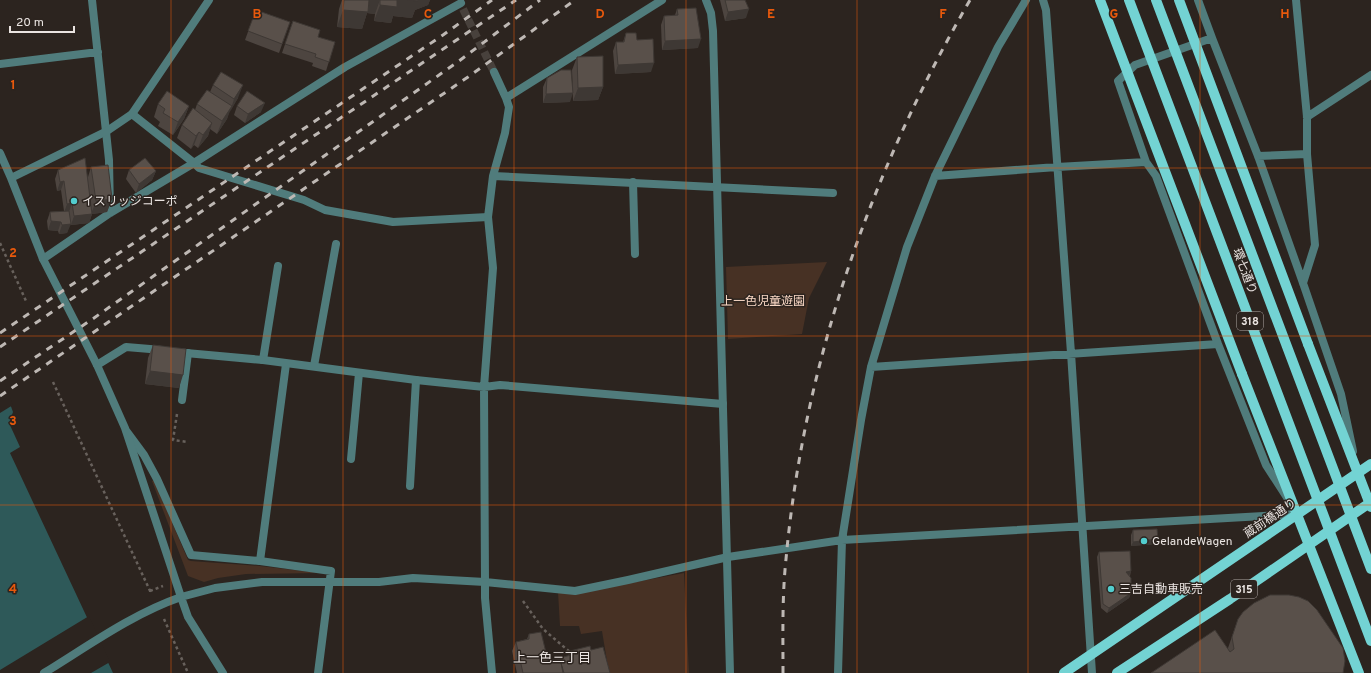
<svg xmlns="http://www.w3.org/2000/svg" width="1371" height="673" font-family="Overpass,'Noto Sans JP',sans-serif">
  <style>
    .green { fill: #473124 }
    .water { fill: #2e5959 }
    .pier { fill: #2c241f }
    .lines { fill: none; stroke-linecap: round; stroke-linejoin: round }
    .minor-tunnel { stroke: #48413c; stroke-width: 8; stroke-dasharray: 8 4; stroke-linecap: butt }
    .path { stroke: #68615c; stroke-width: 2.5; stroke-dasharray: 3 3; stroke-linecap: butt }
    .service { stroke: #507c7c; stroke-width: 8 }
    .minor { stroke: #507c7c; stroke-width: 8 }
    .tertiary { stroke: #507c7c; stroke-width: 8 }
    .primary { stroke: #73d3d3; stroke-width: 10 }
    .rail { stroke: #beb8b4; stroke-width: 3; stroke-dasharray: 7 7; stroke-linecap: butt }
    .primary-bridge { stroke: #73d3d3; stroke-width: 10 }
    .wall { fill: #4d4540 }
    .shaded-wall { fill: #3e3834 }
    .building { fill: #59504a; stroke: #3e3834 }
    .grid { fill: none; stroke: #e8590c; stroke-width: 1; stroke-opacity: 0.55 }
    .poi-dot { fill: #52cdce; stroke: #2c241f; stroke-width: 1.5 }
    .labels { text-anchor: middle; stroke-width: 3; stroke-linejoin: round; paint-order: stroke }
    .shield { fill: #2c241f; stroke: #b1aaa7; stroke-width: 1 }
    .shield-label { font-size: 11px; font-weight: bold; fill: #eae4e1 }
    .poi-label { font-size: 12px; fill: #eae4e1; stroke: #2c241f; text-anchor: start }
    .street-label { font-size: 12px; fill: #eae4e1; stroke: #2c241f }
    .park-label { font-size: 12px; fill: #fad8c5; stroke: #2c241f }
    .neighbourhood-label { font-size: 13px; fill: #eae4e1; stroke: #2c241f }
    .grid-label { font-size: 13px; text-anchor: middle; font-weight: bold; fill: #e8590c; stroke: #2c241f; stroke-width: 3; stroke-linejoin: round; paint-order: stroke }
  </style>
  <rect width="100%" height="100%" fill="#2c241f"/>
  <path class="green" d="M827,262L809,298L802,334L728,339L726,267Z
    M154,480L188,560L191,561L260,566L320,573L246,574L218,578L204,582L188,576L152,481Z
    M684,573L689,673H609L602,631L581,634L579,626H560L558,592L577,593Z"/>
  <path class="water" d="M0,376L13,412L9,423L20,447L10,453L113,673H0Z"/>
  <path class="pier" d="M0,374L2,375L13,405L0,413Z
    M89,616L110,662L91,673H0V670Z"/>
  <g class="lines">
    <path class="minor-tunnel" d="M463,9L494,72"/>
    <path class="path" d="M0,243L26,301
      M53,382L151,593
      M177,414L173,440L188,442
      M150,591L163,586
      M523,601L543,629L571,653
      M164,619L188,673"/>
    <path class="service" d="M194,163L199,168L304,200L325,210L393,222L488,217
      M633,182L635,254
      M263,360L278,266
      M314,366L336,244
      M182,400L188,353
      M351,459L359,373
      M410,486L416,380
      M260,561L286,364"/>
    <path class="minor" d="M92,0L109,160L110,213
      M1043,0L1046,10L1071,353L1092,673
      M1198,0L1212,38
      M1296,0L1307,117V154L1315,245L1303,283
      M0,64L98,52
      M494,72L506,98
      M132,114L194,163
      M1307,117L1371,75
      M1258,156L1307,154
      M493,176L833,193
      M935,176L1057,167L1146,162
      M43,259L110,213L194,163L345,67L461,3
      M175,352L263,360L416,380L484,387L500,385L723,404
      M97,365L126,347L162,350
      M871,367L1218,344
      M127,432L144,455L157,479L191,555L260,561L331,571L318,673
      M1288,499L1266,465L1218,344L1156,176L1146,162L1118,81L1135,65L1212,38L1258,156L1303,283L1341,394L1353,451
      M485,582L484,387L493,268L488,217L493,176L505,133L509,107L506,98L662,0
      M223,673L188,617L181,597L215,588L262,582H379L413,578L485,582L575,591L628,580L728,557L842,540L1297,514
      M838,673L842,540L861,420L871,367L907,247L935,176L998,47L1026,0"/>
    <path class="tertiary" d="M706,0L711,13L713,31L730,673
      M0,153L11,178L43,259L97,365L125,428L181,597C132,614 88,646 44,673
      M11,178L107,131L132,114L209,0
      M485,582V598L492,673"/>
    <path class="primary" d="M1308,344L1371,507
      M1242,374L1359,673
      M1064,673L1371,464
      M1117,673L1230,599L1371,502"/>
    <path class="rail" d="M0,333L443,35L492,0
      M0,347L516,0
      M0,381L94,318L459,61L540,0
      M0,396L468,77L575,0
      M783,673C783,635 782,597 786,559C804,362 871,171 970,0"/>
    <path class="primary-bridge" d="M1100,0L1242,374
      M1129,0L1371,641
      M1156,0L1371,569
      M1179,0L1308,344"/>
  </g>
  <path class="wall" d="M342,0H430L428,5L415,10L412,18L393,16L391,23L374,21L375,14L367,13L362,29L337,27L339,9Z
    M720,0H745L746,18L725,21Z
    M677,9L698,48L662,50L661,25L664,16L675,15Z
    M256,10L290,22L279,53L245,40Z
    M293,21L318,37L335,42L326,71L312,66L313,63L282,53Z
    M626,33L637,40L651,72L615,74L613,51L616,42H623Z
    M577,57L603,87L598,100L573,101L572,70Z
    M547,78L570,102L543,103V87Z
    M213,85L238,98L229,112L227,119L217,134L210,129L208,136L198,148L194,145L191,149L177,138L182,125L195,110L197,104L210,92Z
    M158,104L189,106L184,119L173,135L158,126L160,122L154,117Z
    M237,106L261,112L245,123L234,115Z
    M91,167L112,199L107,212L92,214L89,223L71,225L70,223L67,233L59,234L58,231L48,230L47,221L50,212L64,211L61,190L57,191L55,179L58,170L88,177Z
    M129,170L156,171L152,180L136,193L126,179Z
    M153,345L179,388L145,384L148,358Z
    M1133,530L1156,544L1131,546V535Z
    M1099,552L1131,571L1130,576L1131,593L1129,598L1107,613L1101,608L1097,557Z
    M1238,619L1343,673H1151L1228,648Z
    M529,634L548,661L568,656L570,651L591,650L610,673H517L512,651L516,642L527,639Z"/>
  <path class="shaded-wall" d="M368,0H380L375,14L367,13L362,29L337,27L343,10Z
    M397,0H430L428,5L415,10L412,18L393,16L391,23L374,21L380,5Z
    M749,9L746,18L725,21L728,12Z
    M701,39L698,48L662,50L665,41Z
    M654,63L651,72L615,74L618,65Z
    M243,85L238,98L230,112L234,99Z
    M603,87L598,100L573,101L578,88Z
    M573,93L570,102L543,103L546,94Z
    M265,103L261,112L245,123L248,114Z
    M189,106L184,119L173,135L178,122Z
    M232,106L227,119L217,134L222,121Z
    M212,123L208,136L198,148L203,135Z
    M199,132L194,145L191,149L196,136Z
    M156,171L152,180L136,193L139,184Z
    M64,181L61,190L57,191L60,182Z
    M112,199L107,212L92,214L89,223L71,225L74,216L91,214L96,201Z
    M72,203L69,212L64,213L67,204Z
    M51,221L61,222L58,231L48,230Z
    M71,224L67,233L59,234L62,225Z
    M150,371L183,375L179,388L145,384Z
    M1158,539L1156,544L1131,546L1133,542Z
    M1131,571L1129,576L1126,572Z
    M1131,593L1129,598L1107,613L1109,608Z"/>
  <path class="building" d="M344,0H369L368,12L343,10Z
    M380,0H397V7L380,5Z
    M407,0H418V1Z
    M725,0H745L749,9L728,12Z
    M696,8L701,39L665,41L664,16L678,15L677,9Z
    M256,10L290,22L282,44L248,31Z
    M293,21L320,30L318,37L335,42L329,62L315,57L316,54L285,44Z
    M626,33H636L637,40L653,39L654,63L618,65L616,42H624Z
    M603,56V87L578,88L577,57Z
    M561,70H571L573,93L546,94L547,78Z
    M221,72L243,85L234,99L213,85Z
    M207,90L232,106L222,121L197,104Z
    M167,91L189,106L178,122L163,113L165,109L158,104Z
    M247,91L265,103L248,114L237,106Z
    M193,108L212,123L203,135L199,132L196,136L182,125Z
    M85,158L92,214L74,216L72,203L67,204L64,181L60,182L58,170Z
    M145,158L156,171L139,184L129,170Z
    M108,165L112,199L96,201L91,167Z
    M69,211L71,224L62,225L61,222L51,221L50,212Z
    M153,345L186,349L183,375L150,371Z
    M1157,529L1158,539L1133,542V530Z
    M1130,551L1131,571L1126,572L1131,578V593L1109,608L1103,604L1099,552Z
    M1270,595H1289L1299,597L1308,601L1317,610L1343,648L1345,661L1343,673H1151L1215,630L1230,652L1234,649L1232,637L1238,619L1243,612L1254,603Z
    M541,632L548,661L571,655L570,651L590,646L591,650L603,647L610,673H564L561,663L563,673H523L516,642L529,639V634Z"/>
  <path class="grid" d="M171,0V673M343,0V673M514,0V673M686,0V673M857,0V673M1028,0V673M1200,0V673M0,168H1371M0,336H1371M0,505H1371"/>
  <g class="poi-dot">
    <circle cx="74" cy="201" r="4"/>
    <circle cx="1144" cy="541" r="4"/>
    <circle cx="1111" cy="589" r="4"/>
  </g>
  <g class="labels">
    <g class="shield">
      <rect x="1237" y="312" width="26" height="18" rx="3"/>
      <rect x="1231" y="580" width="26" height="18" rx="3"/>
    </g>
    <g class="shield-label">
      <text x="1250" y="325">318</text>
      <text x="1244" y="593">315</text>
    </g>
    <g class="poi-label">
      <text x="82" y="205">イスリッジコーポ</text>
      <text x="1152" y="545">GelandeWagen</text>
      <text x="1119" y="593">三吉自動車販売</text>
    </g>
    <g class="street-label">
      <text transform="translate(1245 271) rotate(69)" y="4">環七通り</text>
      <text transform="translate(1270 518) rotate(-34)" y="4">蔵前橋通り</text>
    </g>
    <g class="park-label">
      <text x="763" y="305">上一色児童遊園</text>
    </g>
    <g class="neighbourhood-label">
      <text x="552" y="662">上一色三丁目</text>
    </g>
  </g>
  <g class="grid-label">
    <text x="257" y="18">B</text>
    <text x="428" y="18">C</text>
    <text x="600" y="18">D</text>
    <text x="771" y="18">E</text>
    <text x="943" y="18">F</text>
    <text x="1114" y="18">G</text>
    <text x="1285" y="18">H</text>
    <text x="13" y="89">1</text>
    <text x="13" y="257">2</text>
    <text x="13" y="425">3</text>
    <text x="13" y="593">4</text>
  </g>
  <path d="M10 26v6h64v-6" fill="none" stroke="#eae4e1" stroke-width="2"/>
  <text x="16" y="26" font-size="12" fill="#eae4e1" stroke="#2c241f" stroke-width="3" paint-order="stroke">20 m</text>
</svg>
